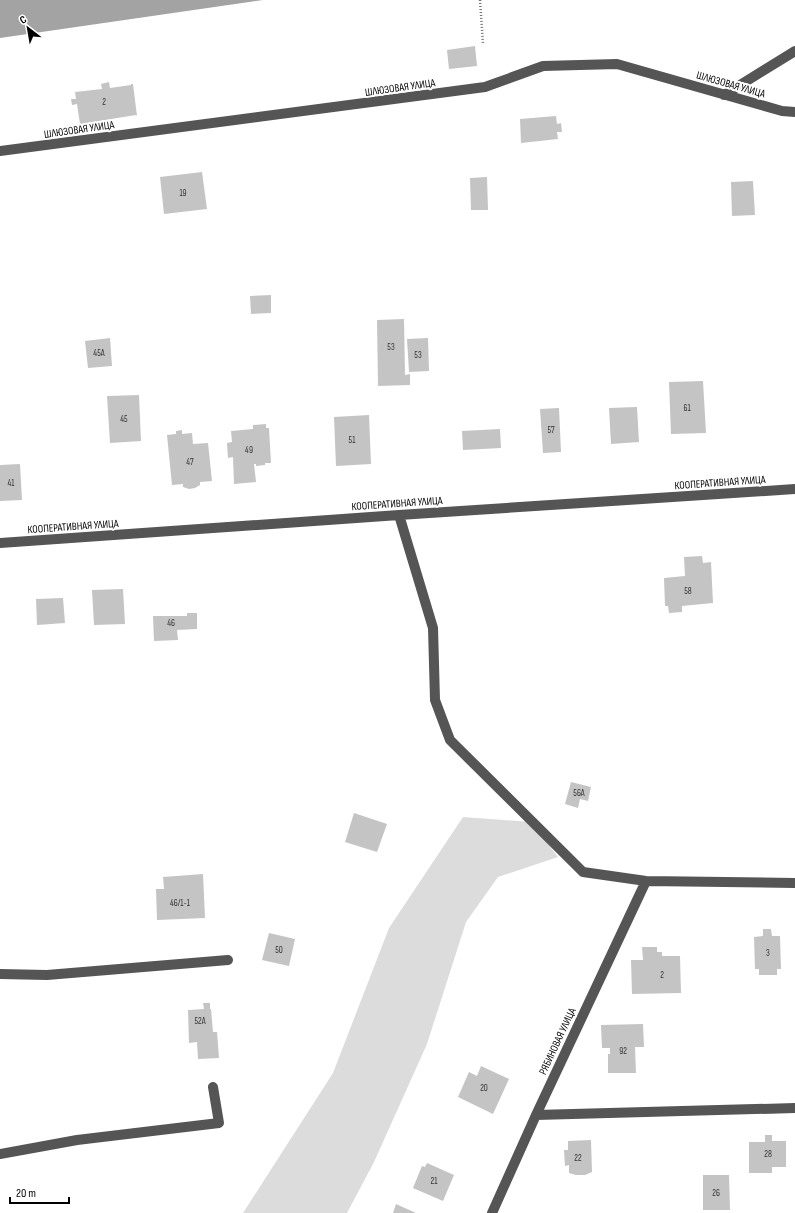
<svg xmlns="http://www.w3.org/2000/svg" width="795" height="1213" font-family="'Sofia Sans Condensed',sans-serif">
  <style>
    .green { fill: #dcdcdc }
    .water { fill: #a3a3a3 }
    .building { fill: #c4c4c4 }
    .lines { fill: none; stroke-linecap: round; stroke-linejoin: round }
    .path { stroke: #777; stroke-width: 2.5; stroke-dasharray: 1 2; stroke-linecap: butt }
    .minor { stroke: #555; stroke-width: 10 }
    .labels { text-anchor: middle; stroke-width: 4; stroke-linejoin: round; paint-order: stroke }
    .number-label { font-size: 9px; fill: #313131 }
    .street-label { font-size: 11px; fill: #000; stroke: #fff }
  </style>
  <rect width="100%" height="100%" fill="#fff"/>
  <path class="green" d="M463,817L531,822L558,857L498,877L466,922L427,1044L374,1162L347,1213H243L333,1073L389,928Z"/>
  <path class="water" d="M0,0H263L0,38Z"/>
  <path class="building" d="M475,46L477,66L449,69L447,50Z
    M109,82L110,88L131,85V84H133L137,116L136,115L80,124L77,104L72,105L71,99H76L75,92L102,89L101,84Z
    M556,116L557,124L561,123L562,132H557L558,139L521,143L520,119Z
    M202,172L207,209L164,214L160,177Z
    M487,177L488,210H471L470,178Z
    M753,181L755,215L732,216L731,182Z
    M271,295V313L251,314L250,296Z
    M404,319L405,375L410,374V385L378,386L377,320Z
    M110,338L112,366L88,368L85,341Z
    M428,338L429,371L409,372L407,339Z
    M703,381L706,433L671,434L669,382Z
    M139,395L141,441L110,443L107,396Z
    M637,407L639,442L611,444L609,408Z
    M559,408L561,452L543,453L540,409Z
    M369,415L371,464L336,466L334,417Z
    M266,424V428H269L271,463H265V465L256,466V464H254L256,482L234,484L233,457L228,458L227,443L232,442L231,431L253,429V425Z
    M500,429L501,448L463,450L462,431Z
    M182,430V434L192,433L193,444L208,443L212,481L200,482V485L195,488L189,489L183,487V484L172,485L167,435L176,434V431Z
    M20,464L22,500L0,501V465Z
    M702,556L703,563L711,562L713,603L682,606V612L669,613L668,606H665L664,578L685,576L684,557Z
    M123,589L125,624L94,625L92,590Z
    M63,598L65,623L37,625L36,599Z
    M187,613H197V629L177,630L178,640L154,641L153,616H187Z
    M571,782L591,787L588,801L580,799L578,808L565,804Z
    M354,813L387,824L377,852L345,842Z
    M203,874L205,918L157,920L156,889H164L163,877Z
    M763,929H771L772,936H780L781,969H777V975H759V969H755L754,937L763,936Z
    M269,933L295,939L289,966L262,960Z
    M642,947H657V952H662V956H680L681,993L632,994L631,960H643Z
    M203,1003H210V1009H211L213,1032H217L219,1058L198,1059L197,1042L189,1043L188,1010L204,1009Z
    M643,1024L644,1047H635L636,1073H608V1054H610V1048H602L601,1025Z
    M481,1066L509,1079L493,1114L458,1097L469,1072L477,1076Z
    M765,1135H772V1141H786V1167H772V1173H749V1142H765Z
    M591,1140L592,1172L585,1175H576L569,1173V1165L565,1166L564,1150H568V1141Z
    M427,1163L454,1175L443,1201L413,1188L422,1166L425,1167Z
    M703,1175H729L730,1210H703Z
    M396,1204L416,1213H393Z"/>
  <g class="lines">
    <path class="path" d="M480,0L483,44"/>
    <path class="minor" d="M724,95L795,51
      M0,151L485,87L543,66L617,64L782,111L795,112
      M399,515L433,628L435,700L450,740L583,872L646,881L795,883
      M0,543L399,515L795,489
      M0,974L47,975L228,960
      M536,1115L795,1108
      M0,1154L77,1140L219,1123L213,1087
      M492,1213L536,1115L646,881"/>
  </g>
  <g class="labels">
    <g class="number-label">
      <text x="104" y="105">2</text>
      <text x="183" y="196">19</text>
      <text x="391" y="350">53</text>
      <text x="99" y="356">45А</text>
      <text x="418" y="358">53</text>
      <text x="687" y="411">61</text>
      <text x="124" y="422">45</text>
      <text x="551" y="433">57</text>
      <text x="352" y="443">51</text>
      <text x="249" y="453">49</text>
      <text x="190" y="465">47</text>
      <text x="11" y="486">41</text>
      <text x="688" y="594">58</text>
      <text x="171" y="626">46</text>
      <text x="579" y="796">56А</text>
      <text x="180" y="906">46/1-1</text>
      <text x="279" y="953">50</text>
      <text x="768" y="956">3</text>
      <text x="662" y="978">2</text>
      <text x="200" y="1024">52А</text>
      <text x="623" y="1054">92</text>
      <text x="484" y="1091">20</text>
      <text x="768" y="1157">28</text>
      <text x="578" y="1161">22</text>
      <text x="434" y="1184">21</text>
      <text x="716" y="1196">26</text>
    </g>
    <g class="street-label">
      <text transform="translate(731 84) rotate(16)" y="4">ШЛЮЗОВАЯ УЛИЦА</text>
      <text transform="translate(400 87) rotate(-8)" y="4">ШЛЮЗОВАЯ УЛИЦА</text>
      <text transform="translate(79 129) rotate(-8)" y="4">ШЛЮЗОВАЯ УЛИЦА</text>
      <text transform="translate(720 482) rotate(-4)" y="4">КООПЕРАТИВНАЯ УЛИЦА</text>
      <text transform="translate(397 503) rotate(-4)" y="4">КООПЕРАТИВНАЯ УЛИЦА</text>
      <text transform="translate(73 526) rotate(-4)" y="4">КООПЕРАТИВНАЯ УЛИЦА</text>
      <text transform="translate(557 1041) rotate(-65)" y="4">РЯБИНОВАЯ УЛИЦА</text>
    </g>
  </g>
  <g transform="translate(28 28) rotate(329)" stroke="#ffffff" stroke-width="3" paint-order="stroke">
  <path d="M0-3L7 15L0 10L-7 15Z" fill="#000000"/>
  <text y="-6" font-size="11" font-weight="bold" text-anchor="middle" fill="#000000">С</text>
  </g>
  <path d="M10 1197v6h59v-6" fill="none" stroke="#000000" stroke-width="2"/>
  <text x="16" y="1197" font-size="12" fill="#000000" stroke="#ffffff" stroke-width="3" paint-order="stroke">20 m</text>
</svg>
